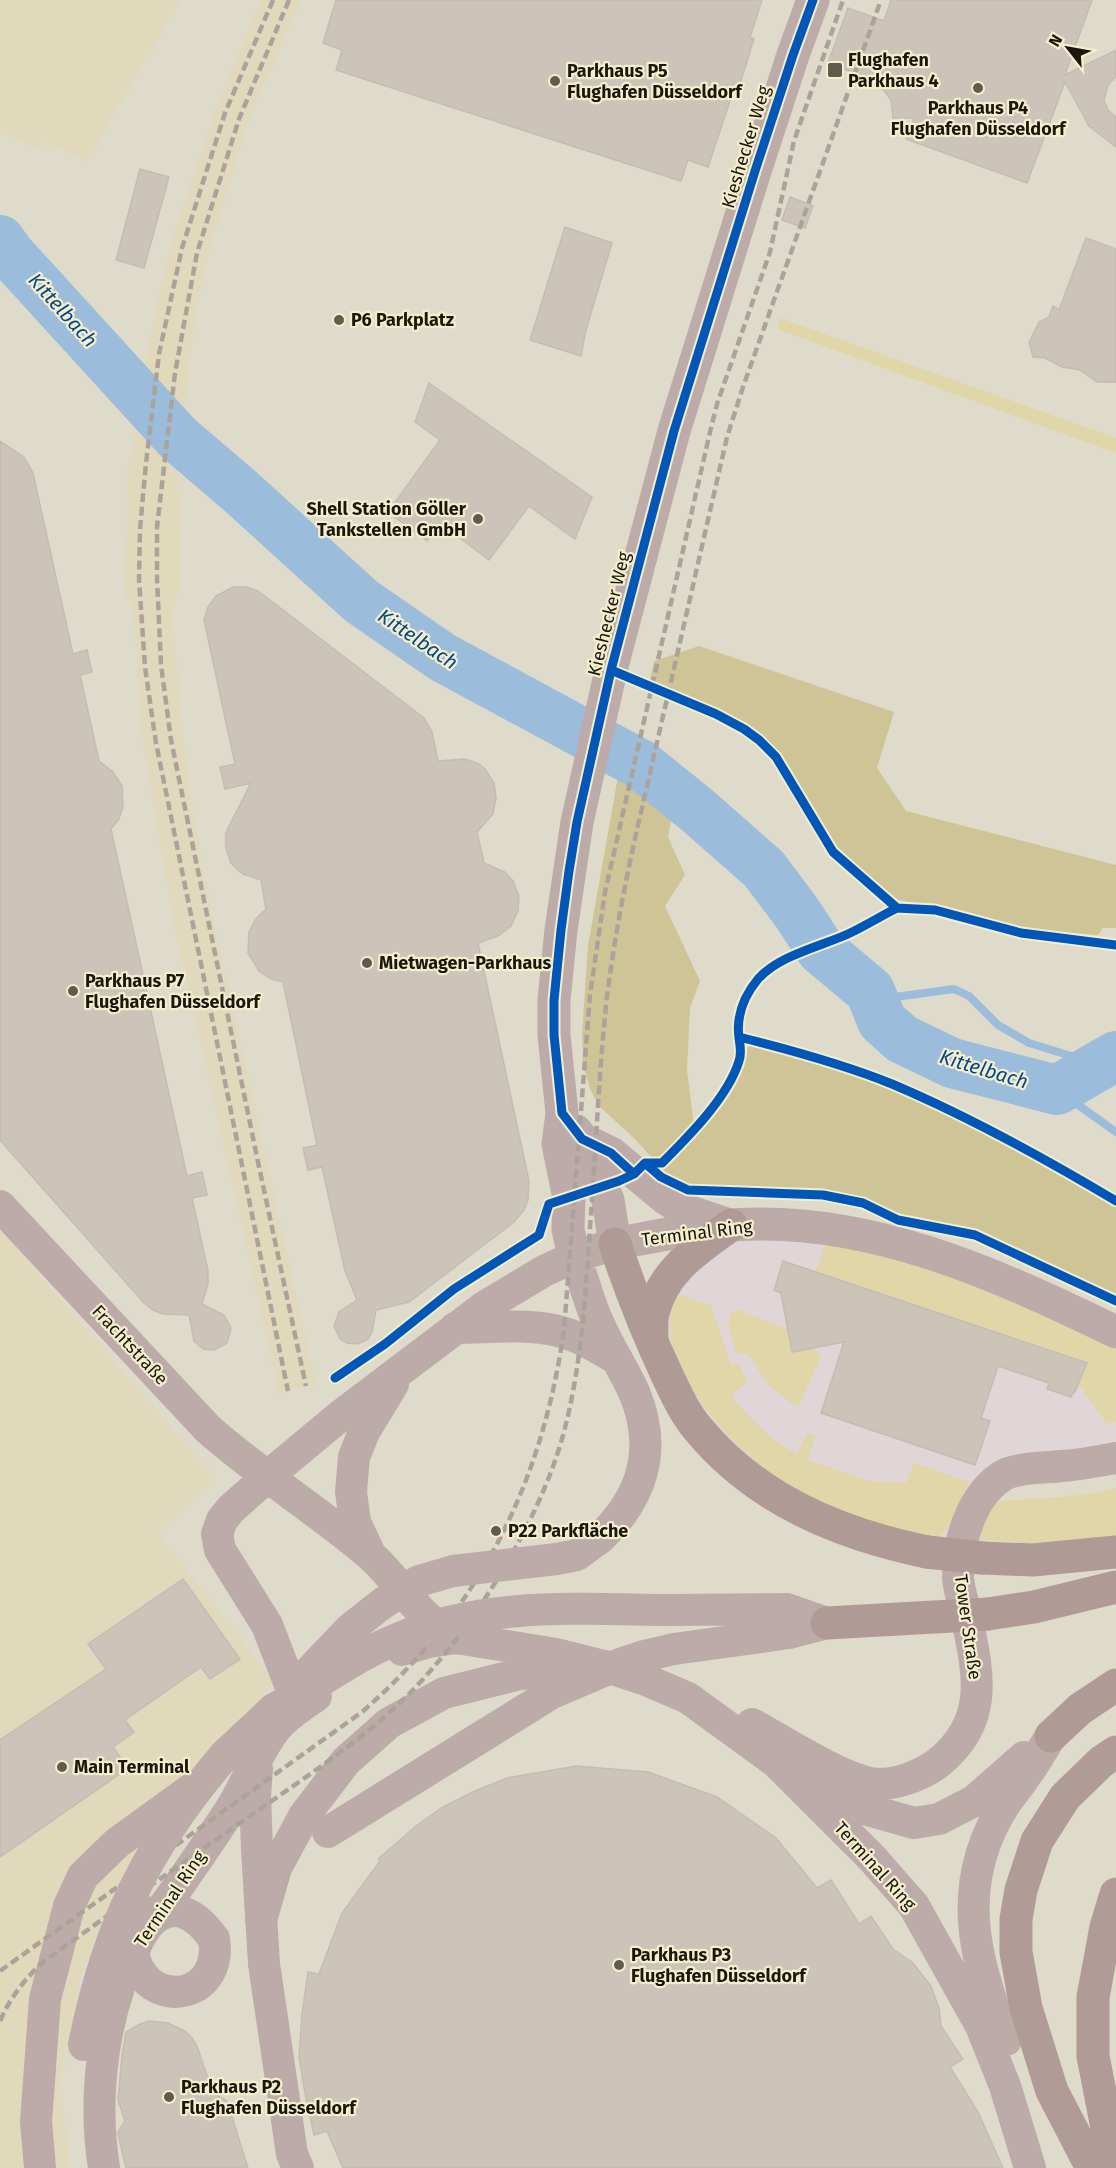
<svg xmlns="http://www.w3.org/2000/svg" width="1116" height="2168" font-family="'Fira Sans',sans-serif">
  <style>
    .commercial { fill: #e0d5d7 }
    .built { fill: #e0d9bc }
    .green { fill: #e1d6a8 }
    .forest { fill: #cec496 }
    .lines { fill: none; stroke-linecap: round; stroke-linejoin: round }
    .stream { stroke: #9cbcdc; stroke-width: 8 }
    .river { stroke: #9cbcdc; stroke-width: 50 }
    .building { fill: #ccc4b9; stroke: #c4bcb1; stroke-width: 1.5 }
    .minor { stroke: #bcaba8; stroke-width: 32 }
    .tertiary { stroke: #bcaba8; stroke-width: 33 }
    .trunk { stroke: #b09a96; stroke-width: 33 }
    .motorway { stroke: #b19b97; stroke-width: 33 }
    .rail { stroke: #aba29a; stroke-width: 4.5; stroke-dasharray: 9 4.5; stroke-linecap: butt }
    .minor-bridge { stroke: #bcaba8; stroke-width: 32 }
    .trunk-bridge { stroke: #b09a96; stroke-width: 33 }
    .cycleway-casing { stroke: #f5eece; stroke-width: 13 }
    .cycleway { stroke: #0057b8; stroke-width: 9 }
    .poi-dot { fill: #5f5c4e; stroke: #f5eece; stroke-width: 2 }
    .labels { text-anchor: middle; stroke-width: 4.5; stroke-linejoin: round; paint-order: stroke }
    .poi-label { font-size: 18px; font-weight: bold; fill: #1a180c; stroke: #f5eece; text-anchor: start }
    .street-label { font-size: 18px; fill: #1a180c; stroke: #f5eece }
    .water-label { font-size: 20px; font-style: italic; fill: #004988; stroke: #f5eece }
  </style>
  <rect width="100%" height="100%" fill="#dfdbca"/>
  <path class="commercial" d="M734,1235H799L1116,1337V1453L1013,1465L952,1550L740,1463L659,1344L661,1303Z"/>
  <path class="built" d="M0,0H181L86,162L43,141L40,150L0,132Z
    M261,0H301L248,122L208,255L195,316L179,458L176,492L181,494L179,593L172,609L185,756L194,818L216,934L316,1384L279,1393L174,924L143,746L133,608L125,595L128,461L133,452L141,382L157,303L171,245L215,110Z
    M0,1230L216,1479L158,1533L274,1682L170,1798L119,1883L81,1976L61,2081L70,2168H0Z"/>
  <path class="green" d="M780,318L1116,438V453L777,329Z
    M826,1243L916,1260L1116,1344V1422L1107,1424L1079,1385L1086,1363L815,1272Z
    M675,1294L711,1305L731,1365L738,1363L748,1382L731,1395C750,1420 769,1439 797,1454L807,1433L815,1436L808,1460L870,1481L906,1483L914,1463L969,1482L949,1527L939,1537C918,1534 897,1532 876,1525C862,1521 848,1514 834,1508C824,1504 813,1501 804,1496C745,1462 646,1369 675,1294Z
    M737,1309L787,1329L792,1352L814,1348L821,1357L798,1408L769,1386L748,1354L736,1353C733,1339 721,1317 737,1309Z
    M1116,1488V1538L1055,1545L972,1539L992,1501C1034,1499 1075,1498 1116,1488Z"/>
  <path class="forest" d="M699,646L894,712L877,768L906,811L1116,865V928H1103L1098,935L1032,930L891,898L837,850L817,822L793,776L779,755L761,739L745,726L650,680L654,661Z
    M620,765L674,804L668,837L685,875L665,906L700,981L690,1008L687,1070L695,1134L720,1104L743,1068L749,1043L859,1075L892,1088L1028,1153L1116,1205V1298L985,1235L886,1210L844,1195L699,1188L678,1181L663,1170L636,1140L599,1106L590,1089L583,1064L582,1034L588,946Z"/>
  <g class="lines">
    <path class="stream" d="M870,991L895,997L954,989L969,996L998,1025L1029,1043L1071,1056L1097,1068
      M1057,1090L1116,1132"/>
    <path class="river" d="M0,240L10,254L178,438L240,491L361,601L442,657L640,764L697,810L764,869L797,913L821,950L870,991L882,1021L902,1039L952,1063L1057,1090L1116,1056"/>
  </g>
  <path class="building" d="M336,0H762L750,37L754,39L737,93L733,92L708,167L688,160L681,181L336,70L342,50L323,43Z
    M891,0H1092L1065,75L1116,50V77L1108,85L1104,100L1108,110L1116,117V147L1089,126L1065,82L1027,183L906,139L914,118H893L891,100L877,81L828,63L848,8L884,21Z
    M140,169L169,177L144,268L116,260Z
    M790,197L813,206L805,228L782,220Z
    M565,227L612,243L586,330L581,356L530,340Z
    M1086,238L1116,249V382H1097L1080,370L1062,367L1045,358L1033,357L1029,342L1039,322L1049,317L1053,306L1059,310Z
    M429,383L592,497L575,539L529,506L489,560L440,523L427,541L388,512L440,440L415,422Z
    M0,441L24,457L33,473L73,654L87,650L92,672L80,675L99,761L113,772L122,786L123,807L119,819L111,829L187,1176L202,1172L207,1195L192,1198L208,1271V1284L202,1304L224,1315L231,1328L227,1343L214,1350L203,1349L194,1341L189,1315L163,1314L153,1310L144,1303L0,1140Z
    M233,587H247L258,591L424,718L432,732L438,761L465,759L479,764L485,769L494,783L496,798L493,814L477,832L484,863L505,872L513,881L519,896L518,911L511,926L498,936L478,943L529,1181L528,1200L524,1210L514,1222L409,1302L376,1310L372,1332L368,1339L358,1344L347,1343L340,1339L334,1326L339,1312L357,1300L345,1271L322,1167L308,1170L303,1148L317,1145L283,982L271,979L259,971L248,953L249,932L256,919L266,909L261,880L243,874L237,869L231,863L226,848V833L229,826L251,783L225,789L220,767L235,764L204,620L208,607L216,596Z
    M783,1261L1087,1363L1075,1392L1074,1391L1071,1397L1047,1389L1049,1383L998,1366L981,1418L990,1421L975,1465L821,1413L844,1342L792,1352L781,1293L774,1290Z
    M183,1579L240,1659L210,1679L201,1667L125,1720L134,1732L113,1747L128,1768L0,1857V1740L106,1669L88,1644Z
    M576,1766L648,1772L717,1797L776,1838L817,1888L831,1880L859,1924L871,1916L893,1949L913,1963L931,1986L939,2008L941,2026L963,2059L950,2067L978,2112L1003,2168H343L327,2131L314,2135L305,2093L299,2057L302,2015L308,1972L319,1974L342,1913L380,1861L378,1859L416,1826L443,1807L475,1791L507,1778Z
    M149,2021L168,2023L185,2031L192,2038L197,2046L213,2093L227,2101L248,2168H126L119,2138L118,2132L125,2121L118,2100L122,2055L126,2032L140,2024Z"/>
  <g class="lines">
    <path class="minor" d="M0,1206L208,1429C259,1474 317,1510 369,1554C400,1581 416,1617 455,1637
      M574,1257C584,1278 588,1301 598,1322C608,1346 623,1368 634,1392C658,1449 643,1497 600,1538
      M455,1328C487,1328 526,1323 558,1331C579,1336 598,1348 617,1359
      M370,1554L355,1522L351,1492L354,1457L364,1432L393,1384
      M667,1610L787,1609L827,1623
      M674,1649L789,1633L827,1623
      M402,1650L429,1642L456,1638L556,1654L604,1666L646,1680L688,1698L776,1762L872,1858L914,1906L981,2026L1005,2086L1030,2168
      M299,1708L267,1625L220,1550L217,1534L222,1520L231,1509L268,1476L340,1416L484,1307L544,1271L574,1257L615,1244
      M752,1724C785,1742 835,1775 870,1783C892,1787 921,1776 938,1763C991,1721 978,1672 966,1614C963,1602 959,1590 958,1578C958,1556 961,1537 970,1517C975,1505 981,1495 990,1486C995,1481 1001,1476 1008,1473C1025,1467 1045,1468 1062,1466C1080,1465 1098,1461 1116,1458
      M225,1755L274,1709
      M257,1769L255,1796L257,1849L264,1964L292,2154L298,2168
      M805,1778L861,1808L914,1823L939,1819L974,1801L1024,1757
      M261,1920L276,1868L304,1816L346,1761L389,1723L444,1693L520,1674L576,1669
      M149,1924C173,1898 197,1915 214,1939
      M1006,2040C973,1959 954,1883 1005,1804C1011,1795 1018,1787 1024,1778C1034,1765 1042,1750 1051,1736
      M40,2168L36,2122L45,1999L69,1906L83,1876L117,1843L197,1785
      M104,2168C92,2092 104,2010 138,1941C145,1926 158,1914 168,1901C189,1871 210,1841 230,1810C247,1784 257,1751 277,1727C287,1715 303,1705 316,1696"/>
    <path class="tertiary" d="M576,1131L582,1139L608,1200L615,1244
      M582,1139L611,1153L665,1198L684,1210L726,1224
      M615,1244C653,1237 692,1228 731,1225C868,1215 996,1274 1116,1332
      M574,1257L568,1229L569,1198L558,1144L562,1113L554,1035V1000L561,930L577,822L611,670L674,431L755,171L793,55L813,0"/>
    <path class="trunk" d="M615,1244C630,1289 647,1332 667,1375C676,1394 685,1414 699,1430C757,1500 840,1534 927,1552
      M652,1341C652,1332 651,1322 653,1313C663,1270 698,1249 731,1225
      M982,1558L1033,1560L1116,1552
      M988,1614L1034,1607L1116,1587
      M1051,1736L1080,1709L1116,1685"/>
    <path class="motorway" d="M1116,1894L1106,1927L1093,1997V2056L1109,2138L1116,2154
      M1092,2168L1052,2091L1026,2008L1016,1952V1919L1021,1890L1037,1841L1065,1797L1101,1762L1116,1752"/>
    <path class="rail" d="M273,0L225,113L182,248L159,354L146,463L140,529L139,579L145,667L156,743L288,1391
      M289,0L239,119L197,253L175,373L157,527V579L161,665L171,740L258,1162L306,1386
      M0,1971L362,1712C480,1609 542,1484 564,1330L590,995L605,892L710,432L717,404L770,252L794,141L843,0
      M0,2021C10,1998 24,1980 42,1963C116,1909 191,1857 266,1805C314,1771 365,1738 407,1696C471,1632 537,1526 562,1439C585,1357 586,1272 593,1188C597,1124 600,1060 607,996C614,942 624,888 636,834L727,437L743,387L881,0"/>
    <path class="minor-bridge" d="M307,1674L350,1629L383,1603L419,1581L453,1571L557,1559L577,1555L600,1538
      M274,1709C316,1686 353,1657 397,1639C483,1602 576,1609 667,1610
      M328,1832L552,1693L620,1664L644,1656L674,1649
      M135,1903C133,1922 129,1950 138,1968C160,2010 223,1994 214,1939
      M84,2045C107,1928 147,1845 225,1755"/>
    <path class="trunk-bridge" d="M927,1552L982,1558
      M827,1623L988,1614"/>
    <g class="cycleway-casing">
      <path id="cycleway" d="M611,670L716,714L744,729L759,740L776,757L833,852L897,908L935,910L1021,933L1116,945
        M739,1037C791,1050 843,1064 892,1084C970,1117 1044,1158 1116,1201
        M645,1163L661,1177L688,1190L823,1195L863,1203L898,1220L975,1235L1116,1301
        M634,1174L611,1153L582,1139L562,1113L554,1035V1000L561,930L569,871L577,822L611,670L674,431L755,171L793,55L813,0
        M335,1378L385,1344L454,1289L539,1235L549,1204L619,1181L634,1174L645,1163H662C689,1136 728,1097 739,1061C742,1053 740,1046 739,1038C736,1016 744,996 758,979C780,955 819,947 848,934C865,926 881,916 897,908"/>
    </g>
    <use href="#cycleway" class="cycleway"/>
  </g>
  <g class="poi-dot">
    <rect x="827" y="62" width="16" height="16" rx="3"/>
    <circle cx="555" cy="81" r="6"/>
    <circle cx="978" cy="88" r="6"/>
    <circle cx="339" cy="320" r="6"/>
    <circle cx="478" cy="519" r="6"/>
    <circle cx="367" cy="963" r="6"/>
    <circle cx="73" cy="991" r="6"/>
    <circle cx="496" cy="1531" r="6"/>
    <circle cx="62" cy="1767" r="6"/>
    <circle cx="619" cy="1965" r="6"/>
    <circle cx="169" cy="2097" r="6"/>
  </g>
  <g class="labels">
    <g class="poi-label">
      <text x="848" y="66">Flughafen<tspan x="848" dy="21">Parkhaus 4</tspan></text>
      <text x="567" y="77">Parkhaus P5<tspan x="567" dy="21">Flughafen Düsseldorf</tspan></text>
      <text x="978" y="114" text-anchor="middle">Parkhaus P4<tspan x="978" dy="21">Flughafen Düsseldorf</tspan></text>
      <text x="351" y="326">P6 Parkplatz</text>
      <text x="466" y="515" text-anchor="end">Shell Station Göller<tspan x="466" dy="21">Tankstellen GmbH</tspan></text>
      <text x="379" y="969">Mietwagen-Parkhaus</text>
      <text x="85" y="987">Parkhaus P7<tspan x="85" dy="21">Flughafen Düsseldorf</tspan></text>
      <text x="508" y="1537">P22 Parkfläche</text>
      <text x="74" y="1773">Main Terminal</text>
      <text x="631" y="1961">Parkhaus P3<tspan x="631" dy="21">Flughafen Düsseldorf</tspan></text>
      <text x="181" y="2093">Parkhaus P2<tspan x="181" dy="21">Flughafen Düsseldorf</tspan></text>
    </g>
    <g class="street-label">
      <text transform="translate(746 147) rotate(-73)" y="6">Kieshecker Weg</text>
      <text transform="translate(609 614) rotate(-76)" y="6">Kieshecker Weg</text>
      <text transform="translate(697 1233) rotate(-7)" y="6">Terminal Ring</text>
      <text transform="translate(130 1345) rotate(47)" y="6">Frachtstraße</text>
      <text transform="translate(968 1627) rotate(82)" y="6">Tower Straße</text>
      <text transform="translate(875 1866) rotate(48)" y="6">Terminal Ring</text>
      <text transform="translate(170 1899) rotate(-56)" y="6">Terminal Ring</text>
    </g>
    <g class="water-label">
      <text transform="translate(63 310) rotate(48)" y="7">Kittelbach</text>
      <text transform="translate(418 639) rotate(34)" y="7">Kittelbach</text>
      <text transform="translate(984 1069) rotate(17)" y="7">Kittelbach</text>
    </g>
  </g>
  <g transform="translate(1068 48) rotate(301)" stroke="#f5eece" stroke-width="4.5" paint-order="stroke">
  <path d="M0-4.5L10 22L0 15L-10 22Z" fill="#1a180c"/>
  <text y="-9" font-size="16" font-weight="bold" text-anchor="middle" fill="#1a180c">N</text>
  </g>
</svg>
